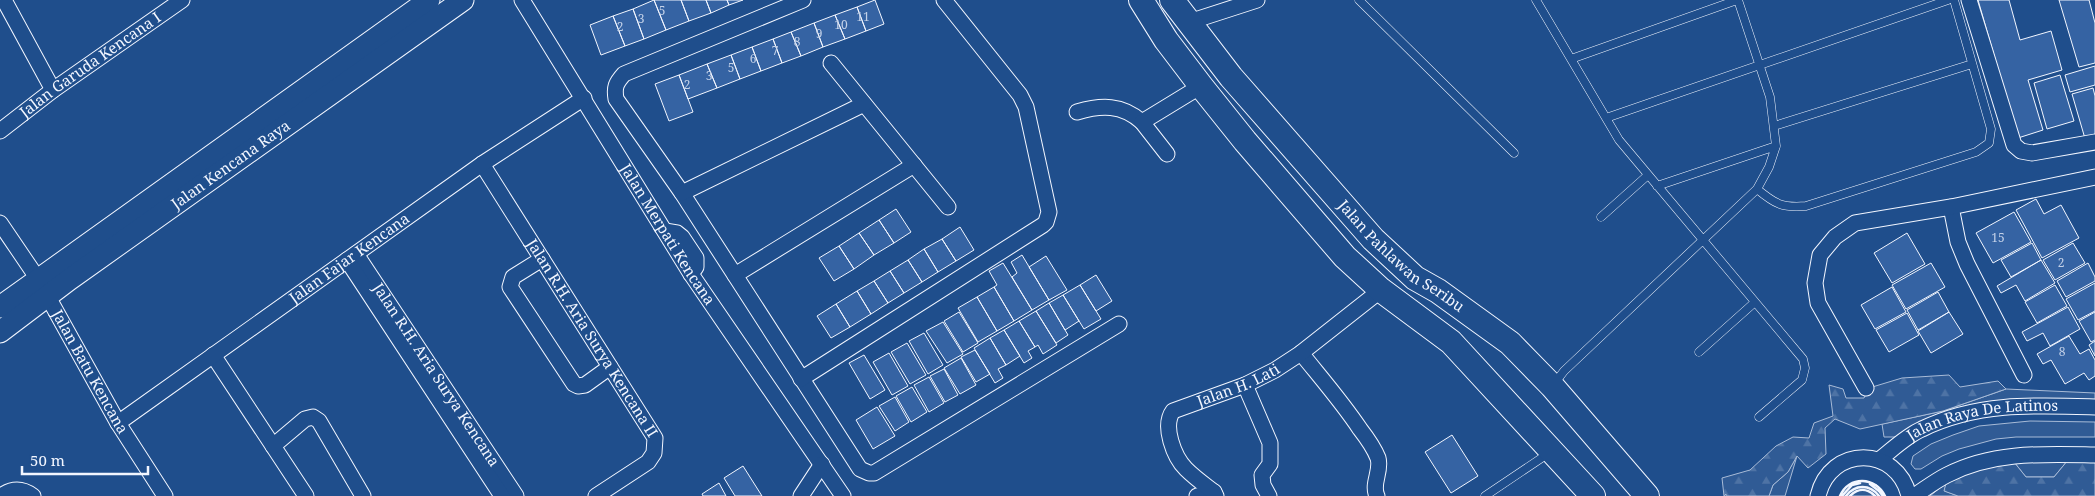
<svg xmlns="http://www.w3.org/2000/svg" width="2095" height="496" font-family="'Noto Serif',serif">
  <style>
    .built { fill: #305b95; stroke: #a8bbd7 }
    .forest { fill: url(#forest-firs); stroke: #a8bbd7 }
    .building { fill: #3563a3; stroke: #f2f6ff }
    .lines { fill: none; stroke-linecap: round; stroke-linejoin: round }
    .lane-casing { stroke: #f2f6ff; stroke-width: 9 }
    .street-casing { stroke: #f2f6ff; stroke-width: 17 }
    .secondary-casing { stroke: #f2f6ff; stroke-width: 23 }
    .primary-casing { stroke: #f2f6ff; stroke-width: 26 }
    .lane { stroke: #1f4e8c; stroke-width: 8 }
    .street { stroke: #1f4e8c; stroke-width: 15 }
    .secondary { stroke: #1f4e8c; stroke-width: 21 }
    .primary { stroke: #1f4e8c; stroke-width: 24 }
    .wall { stroke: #f2f6ff; stroke-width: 2.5 }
    .labels { text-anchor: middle; stroke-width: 4; stroke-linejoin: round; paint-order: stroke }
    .number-label { font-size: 12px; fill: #c3d1e8 }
    .street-label { font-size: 15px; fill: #f2f6ff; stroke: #1f4e8c }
  </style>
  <defs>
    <pattern id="forest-firs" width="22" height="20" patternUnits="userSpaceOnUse" patternTransform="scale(1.25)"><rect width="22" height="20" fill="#305b95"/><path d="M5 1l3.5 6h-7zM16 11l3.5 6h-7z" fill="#4e73a5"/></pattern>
  </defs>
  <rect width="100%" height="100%" fill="#1f4e8c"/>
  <path class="built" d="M2006,389L2095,393V404L2012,403L1902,437H1884L1882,424L1943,411Z
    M2030,421L2095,422V437H2016L1996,439L1959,449L1942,456L1921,469H1915L1911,464L1913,456L1931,444L1953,435L1979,426Z
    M1797,456L1785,496H1769L1773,485L1788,472Z
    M2068,460L2054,477H2026L2014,462Z
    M1862,481L1877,485L1885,496H1840L1847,486Z
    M1946,483L1945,491L1958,496H1930Z"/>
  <path class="forest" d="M1949,375L1960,387L1998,381L2006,389L1943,411L1860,429L1835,419L1825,428L1826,454L1808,468L1797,456L1788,472L1773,485L1769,496H1726V494L1724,496L1722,478L1750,470L1776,446L1793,437L1809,438L1814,423L1833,416L1829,385L1843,389L1846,398H1864L1869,388L1902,378Z
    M2068,460L2095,461V496H1958L1944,491L1946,483L1971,470L2014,462L2026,477H2054Z"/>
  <path class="building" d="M654,0L666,30L644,39L633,9Z
    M654,0H681L689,21L666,30Z
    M681,0H706L711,13L689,21Z
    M706,0H727L729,5L711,13Z
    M727,0H743L729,5Z
    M875,0L884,24L866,31L857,7Z
    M1978,0H2009L2020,40L2051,31L2062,70L2028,80L2043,130L2018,138Z
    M2059,0H2089L2095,23V63L2079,67Z
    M857,7L866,31L845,39L835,15Z
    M633,9L644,39L625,46L613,16Z
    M835,15L845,39L823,47L814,23Z
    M613,16L625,46L601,55L590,25Z
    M814,23L823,47L801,56L791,32Z
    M791,32L801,56L782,63L773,39Z
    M773,39L782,63L761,71L752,47Z
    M752,47L761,71L740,79L731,55Z
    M731,55L740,79L717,88L707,64Z
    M707,64L717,88L688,99L679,75Z
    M2095,66V85L2070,92L2065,75Z
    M679,75L693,112L669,121L655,84Z
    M2060,75L2074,121L2047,129L2034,83Z
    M2093,88L2095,96V140L2086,142L2072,94Z
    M2036,199L2044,214L2061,205L2079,238L2042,258L2016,210Z
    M896,209L911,232L894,243L879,220Z
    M2014,212L2031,242L1993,263L1976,233Z
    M879,220L894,243L874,255L859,233Z
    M960,227L974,250L956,261L942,239Z
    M859,233L874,255L854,269L839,246Z
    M1907,233L1925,264L1892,283L1874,253Z
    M942,239L956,261L938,272L924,249Z
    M2032,243L2041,260L2011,277L2001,260Z
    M2073,243L2085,263L2055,280L2043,260Z
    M839,246L854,269L834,281L819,258Z
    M924,249L938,272L922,282L908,260Z
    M1022,255L1049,300L1032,310L1012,277L1017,273L1011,262Z
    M1046,256L1067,290L1049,300L1029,267Z
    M908,260L922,282L904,293L890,271Z
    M2041,260L2055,283L2025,301L2016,285L2001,293L1997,286Z
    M1003,263L1032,310L1014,321L994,287L997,285L989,271Z
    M1931,263L1945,287L1906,309L1892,285Z
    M2088,263L2095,277V281L2066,297L2057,281Z
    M890,271L904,293L888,303L874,281Z
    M1096,275L1112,301L1096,311L1080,285Z
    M874,281L888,303L871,314L857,291Z
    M2095,283V311L2078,320L2066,299Z
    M1080,285L1101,319L1084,329L1063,295Z
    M2055,285L2067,306L2037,323L2025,302Z
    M994,287L1014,321L997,331L977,297Z
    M1892,287L1906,312L1875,329L1861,305Z
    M857,291L871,314L850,327L836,304Z
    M1938,292L1949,312L1918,330L1907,310Z
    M1063,295L1079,321L1065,330L1049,303Z
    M977,297L997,331L978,342L958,308Z
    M1049,303L1068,335L1056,343L1036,311Z
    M836,304L850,327L831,338L817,316Z
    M2068,307L2080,329L2050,346L2043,333L2027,341L2022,332Z
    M1036,311L1057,345L1043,354L1038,345L1035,347L1019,321Z
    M959,312L978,343L963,352L944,321Z
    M1949,312L1963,334L1931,353L1918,331Z
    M2095,312V340L2091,342L2079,321Z
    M1907,313L1919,335L1889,352L1876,330Z
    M1019,321L1035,347L1028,351L1032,358L1024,363L1004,330Z
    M943,322L963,354L947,363L926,331Z
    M1004,330L1020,356L1006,365L990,338Z
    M924,333L943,365L928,374L909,341Z
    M2069,336L2080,354L2089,349L2095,360V376L2089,380L2084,373L2065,384L2051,360L2043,364L2037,354Z
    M990,338L1006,365L998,369L1003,378L995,383L974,348Z
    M2095,341V356L2089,345Z
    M907,343L926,375L910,384L891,352Z
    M975,350L990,374L976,382L961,357Z
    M889,353L908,386L892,395L873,362Z
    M864,355L885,390L870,399L849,363Z
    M961,358L976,385L960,394L944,368Z
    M944,369L958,395L945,402L930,376Z
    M929,377L944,403L929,412L914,385Z
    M912,387L927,412L911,422L896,396Z
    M895,397L909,422L895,431L879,406Z
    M877,407L895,436L873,449L856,420Z
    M1452,435L1478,476L1451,493L1425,452Z
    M743,466L762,496H735L724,478Z
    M719,483L726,496H703L702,494Z"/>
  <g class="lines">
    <g class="lane-casing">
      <path id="lane" d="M1359,0L1514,153
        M1536,0L1619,140L1803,359L1805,368L1802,380L1759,417
        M1571,59L1737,0
        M1606,118L1948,0
        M1774,126L1972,64
        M1657,186L1776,146
        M1757,189C1775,204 1782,208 1806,206L1976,152L1989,143L1991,129L1954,0
        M1601,217L1648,175
        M1699,352L1755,302
        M1554,384L1564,371L1757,189L1769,167L1776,146L1770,97L1738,0
        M1485,496L1549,453"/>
    </g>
    <g class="street-casing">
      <g id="street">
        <path d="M4,0L53,90"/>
        <path id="s1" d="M522,0L691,274L843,496"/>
        <path d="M803,0L624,74C616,83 614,87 616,99L682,193L860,469L869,473H874L1119,324"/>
        <path d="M1969,0L2014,145L2021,151L2032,153L2095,142"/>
        <path d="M1189,22L1257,0"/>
        <path d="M831,63L948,207"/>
        <path d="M1077,112C1101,105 1122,104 1142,122L1201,86"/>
        <path d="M1142,122L1167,154"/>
        <path id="s2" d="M0,131L53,90L182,0"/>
        <path id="s3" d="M482,164L655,438L654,453L648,462L596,496"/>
        <path d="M682,193L864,104"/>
        <path d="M1951,207L1958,242L1967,264L2024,375"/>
        <path id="s4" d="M0,223L38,279L118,423L165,496"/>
        <path d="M665,231L677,233L682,237L696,258V267L691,274"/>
        <path id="s5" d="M356,254L516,496"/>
        <path d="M542,259L513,277L510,287L574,384L578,386L585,385L610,367"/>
        <path d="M347,260L502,496"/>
        <path d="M735,275L914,165"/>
        <path d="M1301,353C1321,378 1342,402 1360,429C1367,438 1374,448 1378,458C1382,471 1371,484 1377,496"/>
        <path d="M213,355L306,496"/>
        <path d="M801,379L1043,225L1046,222L1049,212L1026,107L1020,95L944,0"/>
        <path d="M1245,385L1270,443V464L1262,475L1263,485L1269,496"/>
        <path d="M1866,388L1818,303L1815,283L1820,255L1835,237L1855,223L1951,207L2095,177"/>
        <path id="s6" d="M118,423L482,164L584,98"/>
        <path d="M273,446L305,419L313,417L319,421L363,496"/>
        <path id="s7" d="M1879,460C1893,449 1906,436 1922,429C1977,402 2036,405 2095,407"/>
        <path d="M1,496C12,488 22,488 33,496"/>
        <path d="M801,496L822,464"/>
        <path d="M1197,496L1214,492"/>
        <path id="s8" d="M1216,496L1214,492C1205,485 1195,478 1186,469C1174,457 1162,426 1173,411L1245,385L1275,370L1301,353L1381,290"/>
        <path d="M1818,496C1830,445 1897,445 1909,496"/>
        <path d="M1914,496C1925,489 1935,481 1947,475C1993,451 2045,454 2095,455"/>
      </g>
    </g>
    <g class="secondary-casing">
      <g id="secondary">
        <path d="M0,307L429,0"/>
        <path id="s9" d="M0,332L70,279L463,0"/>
      </g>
    </g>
    <g class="primary-casing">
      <g id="primary">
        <path d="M1141,0L1166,40L1201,86L1245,141L1345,257L1381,290L1451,342L1593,496"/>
        <path id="s10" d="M1172,0L1231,77L1373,239L1415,278L1438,291L1510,343L1552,386L1647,496"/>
      </g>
    </g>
    <use href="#lane" class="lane"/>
    <use href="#street" class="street"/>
    <use href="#secondary" class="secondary"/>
    <use href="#primary" class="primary"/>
    <path class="wall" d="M1870,484L1879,491L1883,496
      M1840,496C1849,475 1876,477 1885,496
      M1842,496L1852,485L1860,483
      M1846,496C1855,484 1870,484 1879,496
      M1850,496C1858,488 1867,488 1875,496"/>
  </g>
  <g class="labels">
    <g class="number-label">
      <text x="662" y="15">5</text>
      <text x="863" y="21">11</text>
      <text x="641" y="23">3</text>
      <text x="841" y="29">10</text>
      <text x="620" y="31">2</text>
      <text x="819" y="38">9</text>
      <text x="797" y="46">8</text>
      <text x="775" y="55">7</text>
      <text x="753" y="63">6</text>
      <text x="731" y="72">5</text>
      <text x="709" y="80">3</text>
      <text x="687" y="89">2</text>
      <text x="1998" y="242">15</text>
      <text x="2061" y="267">2</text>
      <text x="2062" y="356">8</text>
    </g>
    <g class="street-label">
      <text dy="5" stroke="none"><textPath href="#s2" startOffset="112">Jalan Garuda Kencana I</textPath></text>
      <text dy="5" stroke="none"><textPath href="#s9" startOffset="285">Jalan Kencana Raya</textPath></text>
      <text dy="5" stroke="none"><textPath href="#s1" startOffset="276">Jalan Merpati Kencana</textPath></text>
      <text dy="5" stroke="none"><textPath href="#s10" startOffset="345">Jalan Pahlawan Seribu</textPath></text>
      <text dy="5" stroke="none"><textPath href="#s6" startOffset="284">Jalan Fajar Kencana</textPath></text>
      <text dy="5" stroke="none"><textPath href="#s3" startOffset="206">Jalan R.H. Aria Surya Kencana II</textPath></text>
      <text dy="5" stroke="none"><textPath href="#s4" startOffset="174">Jalan Batu Kencana</textPath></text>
      <text dy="5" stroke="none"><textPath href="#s5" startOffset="145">Jalan R.H. Aria Surya Kencana</textPath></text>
      <text dy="5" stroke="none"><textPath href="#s8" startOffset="174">Jalan H. Lati</textPath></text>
      <text dy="5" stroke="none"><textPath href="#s7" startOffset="115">Jalan Raya De Latinos</textPath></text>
    </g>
  </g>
  <path d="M22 466v8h126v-8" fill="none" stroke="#f2f6ff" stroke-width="2.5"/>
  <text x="30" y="466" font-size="15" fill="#f2f6ff" stroke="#1f4e8c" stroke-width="4" paint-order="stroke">50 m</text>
</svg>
